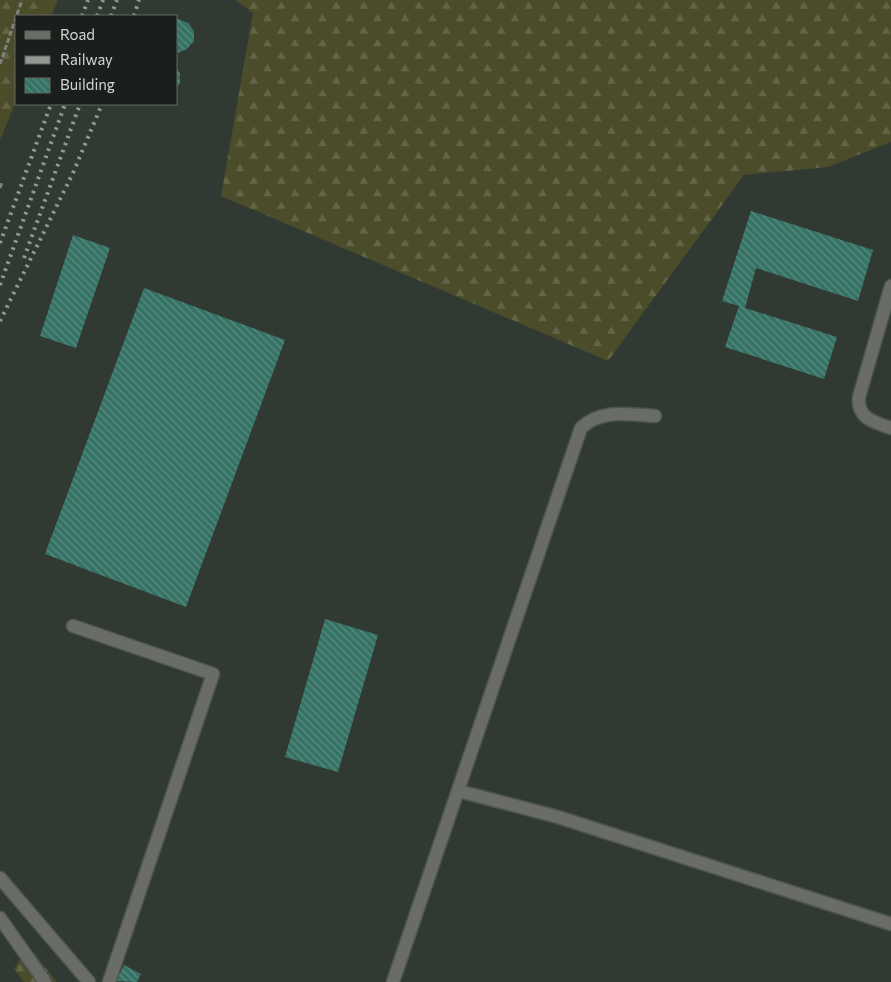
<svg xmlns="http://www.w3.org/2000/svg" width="891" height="982" font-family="Commissioner,sans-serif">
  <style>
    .forest { fill: url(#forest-firs) }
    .building { fill: url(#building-back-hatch) }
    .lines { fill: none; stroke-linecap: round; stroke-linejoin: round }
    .minor-casing { stroke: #4e5550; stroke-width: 15 }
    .path { stroke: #7c837e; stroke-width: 3; stroke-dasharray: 5 2.5; stroke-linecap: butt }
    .minor { stroke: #6a6c68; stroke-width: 12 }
    .rail { stroke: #939994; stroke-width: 4; stroke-dasharray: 2.5 5; stroke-linecap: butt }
  </style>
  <defs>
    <pattern id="forest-firs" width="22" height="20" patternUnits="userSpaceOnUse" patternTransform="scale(1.25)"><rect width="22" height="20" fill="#4b4c2a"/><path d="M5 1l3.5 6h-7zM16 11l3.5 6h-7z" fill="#646548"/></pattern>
    <pattern id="building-back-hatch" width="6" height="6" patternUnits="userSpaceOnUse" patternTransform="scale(1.25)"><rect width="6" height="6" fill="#357265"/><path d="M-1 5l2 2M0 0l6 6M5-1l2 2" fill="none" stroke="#5b8c81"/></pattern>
  </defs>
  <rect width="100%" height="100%" fill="#313933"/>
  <path class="forest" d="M0,0H58L51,16H16V101L0,140Z
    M235,0H891V142L828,167L744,175L608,361L221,196L253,13Z
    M32,951L57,982H24L14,969L24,953Z"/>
  <path class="building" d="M178,19L188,23L194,31V41L187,49L178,53L176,20Z
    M176,67L180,73V83L176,88Z
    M751,211L873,250L858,301L756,268L745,308L837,337L824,379L725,347L739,306L722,301Z
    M73,235L110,248L76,348L40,336Z
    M144,288L285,340L186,607L45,554Z
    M325,619L378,635L338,772L285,757Z
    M124,965L141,974L137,982L116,981Z"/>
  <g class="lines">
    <g class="minor-casing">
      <path id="minor" d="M891,286L859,397C857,418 873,422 891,428
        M73,626L213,674L109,982
        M459,791L558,817L891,924
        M0,878L89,982
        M0,918L45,982
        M393,982L581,428C602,408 629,415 655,416"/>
    </g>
    <path class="path" d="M0,64L22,0
      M0,188L2,182"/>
    <use href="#minor" class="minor"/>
    <path class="rail" d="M82,16L88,0
      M97,16L103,0
      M111,16L117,0
      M134,16L139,0
      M0,243L51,104
      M24,258L80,104
      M0,285L65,104
      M0,321L73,173L102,104"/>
  </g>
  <rect x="15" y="15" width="162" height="90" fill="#1b1f1c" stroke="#646965"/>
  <rect x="25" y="31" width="25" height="8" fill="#6a6c68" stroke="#646965"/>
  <text x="60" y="40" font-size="15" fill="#d2d7d3">Road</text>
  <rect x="25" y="56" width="25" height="8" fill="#939994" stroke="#646965"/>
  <text x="60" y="65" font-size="15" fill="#d2d7d3">Railway</text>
  <rect x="25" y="78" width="25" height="15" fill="url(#building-back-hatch)" stroke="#646965"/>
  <text x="60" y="90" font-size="15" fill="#d2d7d3">Building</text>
</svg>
